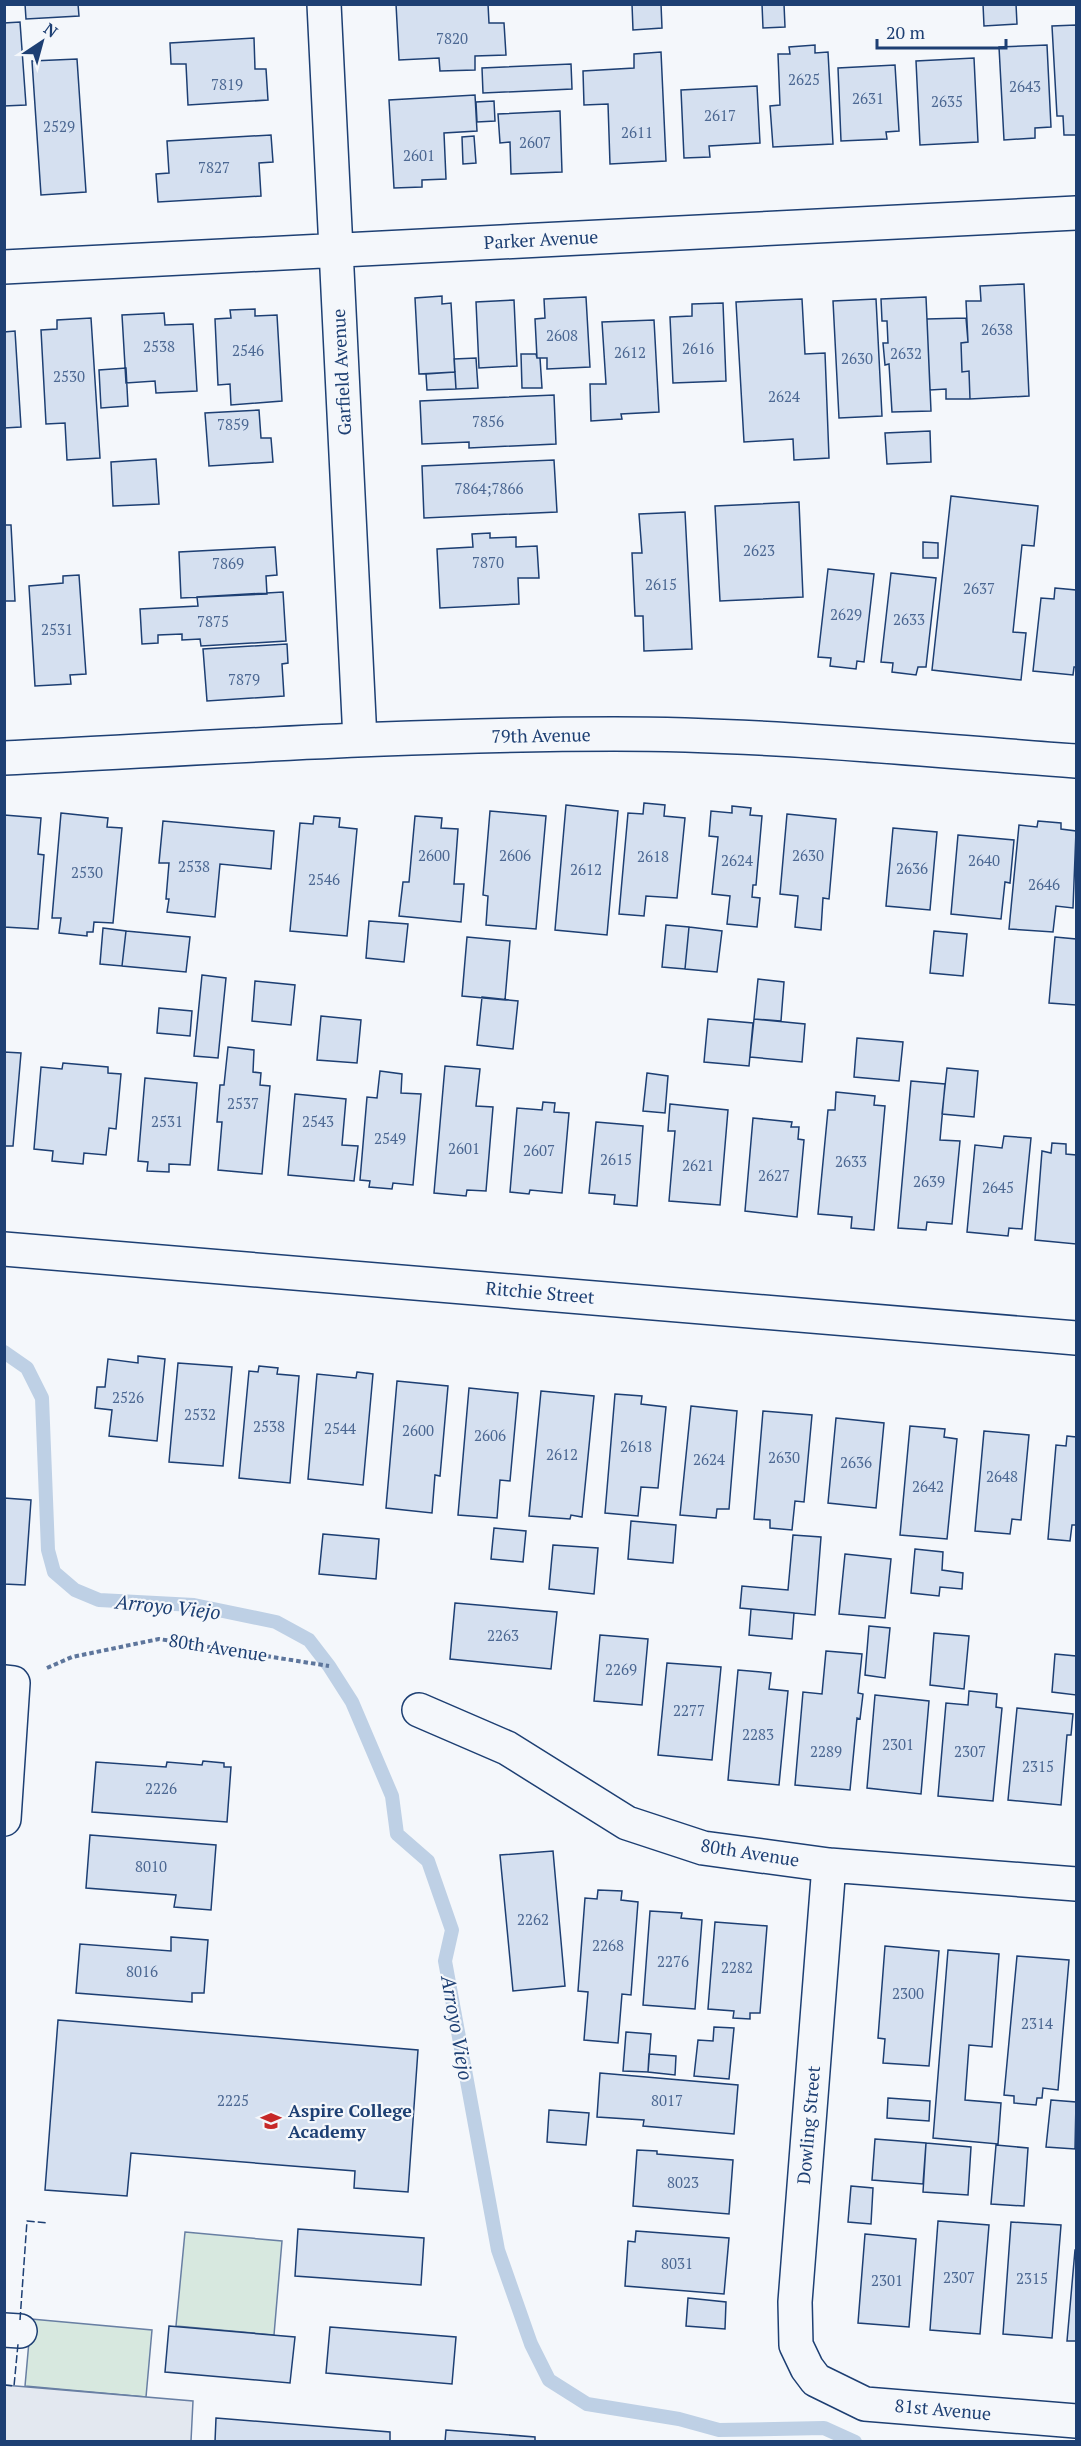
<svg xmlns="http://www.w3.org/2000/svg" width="1081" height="2446" font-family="'PT Serif',serif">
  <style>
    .green { fill: #d7e8df; stroke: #687fa3; stroke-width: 1.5 }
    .parking { fill: #e3e8f0; stroke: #687fa3; stroke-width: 1.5 }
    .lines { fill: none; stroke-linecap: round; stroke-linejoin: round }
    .stream { stroke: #bed0e5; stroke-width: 14 }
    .building { fill: #d5e0f0; stroke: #1d3f73; stroke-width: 1.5 }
    .minor-casing { stroke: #1d3f73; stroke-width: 36 }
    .path { stroke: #5e769c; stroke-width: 4; stroke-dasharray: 4.5 3; stroke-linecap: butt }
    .minor { stroke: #f4f7fb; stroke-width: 33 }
    .fence { stroke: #1d3f73; stroke-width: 1.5; stroke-dasharray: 8 3; stroke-linecap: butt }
    .labels { text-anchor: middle; stroke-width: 4.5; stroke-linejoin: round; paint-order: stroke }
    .number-label { font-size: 15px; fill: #4b6792 }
    .street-label { font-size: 18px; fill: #1d3f73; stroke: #f4f7fb }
    .poi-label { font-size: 18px; font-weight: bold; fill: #1d3f73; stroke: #f4f7fb; text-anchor: start }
    .water-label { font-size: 20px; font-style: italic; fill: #1d3f73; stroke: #f4f7fb }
  </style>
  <rect width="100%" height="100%" fill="#f4f7fb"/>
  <path class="green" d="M185,2232L282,2241L274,2335L176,2326Z
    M31,2319L152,2330L146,2397L25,2386Z"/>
  <path class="parking" d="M4,2385L193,2401L191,2441H5Z"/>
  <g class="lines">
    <path class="stream" d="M4,1352L27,1368L42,1398L48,1550L54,1572L75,1590L99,1600L194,1605L276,1622L309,1640L329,1666L352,1702L392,1796L397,1834L428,1861L452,1930L445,1961L498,2250L531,2344L549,2380L587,2404L679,2419L719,2430L824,2428L855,2442"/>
  </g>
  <path class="building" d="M25,4H78L79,16L26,19Z
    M396,4H488L489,23H504L506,55L475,56V70L440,71L439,58L399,60Z
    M632,4H661L662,28L633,30Z
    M762,4H784L785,27L763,28Z
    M983,4H1016L1017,24L984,26Z
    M20,22L26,105L4,106V23Z
    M1076,25V135H1064L1063,116H1057L1052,26Z
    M254,38L255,69H266L268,100L188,105L186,64H171L170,43Z
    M815,45V53L828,52L833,144L773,147L770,106L780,105L778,54H790L789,47Z
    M1047,45L1051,127L1035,128V138L1004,140L999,47Z
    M661,52L666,161L610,164L608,104L584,105L583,71L634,68V54Z
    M974,58L978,142L920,145L916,61Z
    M77,59L86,192L41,195L32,61Z
    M571,64L572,89L483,93L482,68Z
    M895,65L899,131L886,132L887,139L841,141L838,68Z
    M757,86L760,143L709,146L710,157L684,158L681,90Z
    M475,95L477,131L444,133L446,179L422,180V187L394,188L389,100Z
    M494,101L495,121L477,122L476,102Z
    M560,111L562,172L511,174L510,142L500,143L498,114Z
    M271,135L273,162L259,163L261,196L158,202L156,174L169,173L167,141Z
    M474,136L476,163L463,164L462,137Z
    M1024,284L1029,396L970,399L969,371L962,372L961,343L968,342L966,301H981L980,286Z
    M442,296V304L451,303L455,372L419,374L415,298Z
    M586,297L590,367L547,369V358H537L535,319L545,318L544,299Z
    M926,297L931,411L892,412L889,364L885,365L883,343H888L887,321H882L881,299Z
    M802,299L805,354L825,353L829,458L794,460L793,439L744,442L736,302Z
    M876,299L882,416L839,418L833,301Z
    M514,300L517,366L479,368L476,302Z
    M723,303L726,381L673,383L670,317L692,316V304Z
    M255,309V316L277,315L282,401L231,405L230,384L218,385L215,319L231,318L230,310Z
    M164,313L165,325L193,324L197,391L156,393L155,381L126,383L122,315Z
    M91,318L100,458L67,460L65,423L46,424L41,330L57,329V320Z
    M966,318L968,342L961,343L962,372L969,371L970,399H946V389L930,390L927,319Z
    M654,320L659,412L621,414L622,419L591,421L590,384H606L602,322Z
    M15,331L21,427L4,428V332Z
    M521,354H536L537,358H540L542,388H522Z
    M476,358L478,388L456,389L454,359Z
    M126,368L128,406L101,408L99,370Z
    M455,372L456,389L427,390L426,374Z
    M554,395L556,444L469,448V442L422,444L420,401Z
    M259,410L261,438H271L273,462L209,466L205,413Z
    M930,431L931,462L887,464L885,433Z
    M156,459L159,504L113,506L111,462Z
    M554,460L557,512L424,518L422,466Z
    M951,496L1038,506L1034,546L1022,545L1013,632L1026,633L1021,680L932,670Z
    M799,502L803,597L720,601L715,506Z
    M685,512L692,649L644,651L643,616H635L632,553H642L639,514Z
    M4,525H11L15,601H4Z
    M490,533V538L516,537V547L537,546L539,578H518L519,604L440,608L437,549L473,547L472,534Z
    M923,542L938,543V558H923Z
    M275,547L277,575L266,576L267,594L181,598L179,552Z
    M828,569L874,574L864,662L857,661L856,669L830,666L831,658L818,657Z
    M891,573L936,578L926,667H918L916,675L892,672L893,663L881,662Z
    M79,575L86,674L70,675L71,684L35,686L29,586L63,583V576Z
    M1055,588L1076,590V667H1074L1073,675L1033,671L1041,598L1054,599Z
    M283,592L286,641L201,646L200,639L182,640V634L158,635V643L142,644L140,609L198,606L197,597Z
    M287,644L288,663L282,664L284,696L207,701L203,649Z
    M644,803L665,805L664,816L685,818L677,898L646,896L644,916L619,914L628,813L643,814Z
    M566,805L618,811L607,935L555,930Z
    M732,806L751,808L750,815L762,816L756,885H753L752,897L760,898L757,927L727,924L730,896L712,894L718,837L709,836L711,811L732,813Z
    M490,811L546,816L536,929L486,925L488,896L483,895Z
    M61,813L108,818L107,827L122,828L113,923L94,922L93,932H87V936L59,933L61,918H52Z
    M787,814L836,819L829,899L823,898L821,930L795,927L798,896L780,894Z
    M4,815L41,818L38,854L44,855L38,929L4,927Z
    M314,816L340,818L339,827L357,829L347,936L290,931L300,823L313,824Z
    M415,816L442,818L441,828L458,829L454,884H464L461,922L399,916L403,882H409Z
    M163,821L274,831L271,869L220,864L215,917L167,912L169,899H166L169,863H159Z
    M1038,821L1061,823V829L1076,831L1073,908L1056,906L1053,932L1009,929L1019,825L1037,827Z
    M893,828L937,832L930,910L886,906Z
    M958,835L1014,840L1010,883L1005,882L1001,919L951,914Z
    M369,921L408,924L404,962L366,958Z
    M666,925L689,927L685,969L662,967Z
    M689,927L722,931L717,972L685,969Z
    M103,928L126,931L122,966L100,964Z
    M126,931L190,937L186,972L122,966Z
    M934,931L967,934L963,976L930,973Z
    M467,937L510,941L505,1000L462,996Z
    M1055,937L1076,939V1005L1049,1003Z
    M202,975L226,978L218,1058L194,1056Z
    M758,979L784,982L781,1021L754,1019Z
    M255,981L295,985L291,1025L252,1021Z
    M482,997L518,1001L513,1049L477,1045Z
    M159,1008L192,1011L190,1036L157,1033Z
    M321,1016L361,1020L357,1063L317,1060Z
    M708,1019L753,1023L749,1066L704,1062Z
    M754,1019L805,1024L802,1062L750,1057Z
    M857,1038L903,1042L899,1081L854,1077Z
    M228,1047L254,1050L253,1072L261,1073L260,1085L270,1086L262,1174L218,1170L222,1122H217L220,1085H224Z
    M4,1052L21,1053L13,1146H4Z
    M63,1063L108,1067V1073L121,1074L116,1129L109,1128L106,1155L84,1153L83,1164L52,1161L53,1151L34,1149L41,1067L62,1069Z
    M445,1066L480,1069L476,1106L493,1107L486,1191L467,1190L466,1196L434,1193Z
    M947,1068L978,1071L974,1117L942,1114Z
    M380,1071L402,1074L401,1093L421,1094L413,1185L393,1183L392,1189L369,1187L370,1181L360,1180L367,1097L377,1098Z
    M647,1073L668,1076L665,1113L643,1111Z
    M145,1078L197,1083L190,1165L169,1164V1172L147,1171L148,1162L138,1161Z
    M911,1081L945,1084L940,1140L960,1141L952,1224L927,1222L926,1230L898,1228Z
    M836,1092L875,1096L874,1105L885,1106L874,1230L851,1228L852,1217L818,1214L828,1110H835Z
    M295,1094L346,1099L342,1145L358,1146L354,1181L288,1175Z
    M543,1102L555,1103L554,1112L569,1113L562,1193L530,1190L529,1194L510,1192L517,1108L542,1110Z
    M670,1104L728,1110L720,1205L669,1201L675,1131H668Z
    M753,1118L792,1122L791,1127H799L798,1139L804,1140L797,1217L745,1211Z
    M596,1122L643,1126L637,1206L614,1204L615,1195L589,1193Z
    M1004,1136L1031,1138L1022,1229L1009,1228L1008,1236L967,1232L975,1145L1002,1148Z
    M1052,1143L1066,1144V1154L1076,1155V1244L1035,1240L1042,1151L1051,1153Z
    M138,1356L165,1359L157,1441L109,1436L112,1410L95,1408L97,1387H105L108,1359L138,1363Z
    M178,1363L232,1367L223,1466L169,1462Z
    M259,1366L278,1368L277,1374L299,1376L290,1483L239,1478L249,1371L258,1372Z
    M357,1372L373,1374L363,1485L308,1479L317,1374L356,1378Z
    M397,1381L448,1386L440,1476L435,1475L432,1513L386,1508Z
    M469,1388L518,1393L510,1481L500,1480L497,1518L458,1515Z
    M541,1391L594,1396L582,1517L571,1515L570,1519L529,1516Z
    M615,1394L642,1396L641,1404L666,1407L658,1488L641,1487L638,1516L605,1513Z
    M691,1406L737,1411L729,1509H717L716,1518L680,1515Z
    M763,1411L812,1415L804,1502L795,1501L792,1530L770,1528V1520L754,1519Z
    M836,1418L884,1423L876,1508L828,1503Z
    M910,1426L945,1429L944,1437L957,1439L947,1539L900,1535Z
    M984,1431L1029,1435L1021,1520L1012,1519L1010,1534L975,1531Z
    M1067,1436L1076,1437V1525H1072L1070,1541L1048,1539L1056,1445L1066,1446Z
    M4,1498L31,1500L25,1585L4,1584Z
    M631,1521L676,1525L673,1563L628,1559Z
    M494,1528L526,1531L523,1562L491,1559Z
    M323,1534L379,1539L376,1579L319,1574Z
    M793,1535L821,1537L815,1615L740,1608L742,1586L788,1590Z
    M553,1545L598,1548L594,1594L549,1589Z
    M915,1549L943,1552L942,1570L963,1573L962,1589L940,1587L939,1596L911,1593Z
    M845,1554L891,1559L885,1618L839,1614Z
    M455,1603L557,1612L551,1669L450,1659Z
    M751,1609L794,1613L792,1639L749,1635Z
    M869,1626L890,1628L885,1678L865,1675Z
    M934,1633L969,1636L964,1689L930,1685Z
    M600,1635L648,1639L642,1705L594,1701Z
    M826,1651L862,1654L858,1693L863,1694L860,1719L857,1718L850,1790L795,1785L803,1692L822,1694Z
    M1055,1654L1076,1656V1695L1052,1692Z
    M667,1663L721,1667L712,1760L658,1755Z
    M738,1670L771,1673L769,1689L788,1691L779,1785L728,1780Z
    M969,1691L997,1694L996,1707L1002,1708L993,1801L938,1796L946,1703L968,1705Z
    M875,1695L929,1701L921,1794L867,1788Z
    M1017,1708L1073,1714L1071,1735H1067L1061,1805L1008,1800Z
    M203,1761L224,1763V1767H231L227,1822L92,1812L96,1762L166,1767L167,1762L202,1765Z
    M90,1835L216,1845L211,1910L174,1907L176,1895L86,1888Z
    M553,1851L565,1986L513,1991L500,1855Z
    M598,1890L622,1891L621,1900L638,1902L631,1995L622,1994L618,2043L584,2040L588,1992L578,1991L585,1898L597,1899Z
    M650,1911L682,1913L681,1918L702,1920L695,2009L643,2005Z
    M715,1922L767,1926L760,2013H750V2019L733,2018L734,2011L708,2009Z
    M171,1937L208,1940L204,1993H192V2002L76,1993L80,1944L171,1951Z
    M885,1946L939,1951L929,2066L883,2063L885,2039L878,2038Z
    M948,1950L999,1954L992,2047L969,2045L965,2100L1001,2103L998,2144L933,2138Z
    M1017,1956L1069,1960L1058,2090L1043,2088L1042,2098H1037L1036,2105L1014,2103V2096L1004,2095Z
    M58,2020L418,2050L408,2192L354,2188L355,2171L131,2153L127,2196L45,2190Z
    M714,2027L734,2028L729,2079L694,2076L698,2040L713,2041Z
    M626,2032L651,2034L648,2072L623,2071Z
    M649,2054L676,2056L675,2075L648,2072Z
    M600,2073L738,2085L734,2134L643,2126L644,2120L597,2117Z
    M888,2098L930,2101L929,2121L887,2118Z
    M1051,2100L1076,2102L1075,2149L1046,2147Z
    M549,2110L589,2113L586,2145L547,2142Z
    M875,2139L926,2143L923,2184L872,2180Z
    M926,2143L971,2147L968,2195L923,2192Z
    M996,2145L1028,2148L1024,2206L991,2204Z
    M637,2150L657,2151V2154L733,2160L729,2214L633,2206Z
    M851,2186L873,2188L871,2224L848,2222Z
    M938,2221L989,2225L980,2334L930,2330Z
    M1011,2222L1061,2225L1052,2338L1003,2334Z
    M298,2229L424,2238L421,2285L295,2276Z
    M636,2231L729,2238L724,2294L625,2286L628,2241L635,2242Z
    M865,2234L916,2239L909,2327L858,2323Z
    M1075,2250H1076V2341H1067Z
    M688,2298L726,2302L725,2329L686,2326Z
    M169,2326L295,2337L290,2383L165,2372Z
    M330,2327L456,2337L452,2384L326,2373Z
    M216,2418L390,2432V2442H215Z
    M446,2430L535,2437V2442H445Z"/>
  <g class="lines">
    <g class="minor-casing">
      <path id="minor" d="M324,4L360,740
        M4,267L1076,213
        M4,758C207,748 411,734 614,734C768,734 923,750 1076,761
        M4,1249L1076,1338
        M4,1682L13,1683L4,1819
        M419,1710L507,1748L627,1823L703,1848L829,1865L1076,1884
        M829,1865L795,2302L796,2345L807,2368L816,2380L865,2404L1076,2421
        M4,2330L20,2331"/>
    </g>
    <path class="path" d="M47,1668L72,1657L159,1639L329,1666"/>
    <use href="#minor" class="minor"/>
    <path class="fence" d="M20,2320L27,2221L48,2223
      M4,2385L14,2386L18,2344"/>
  </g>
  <defs>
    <g id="school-bare" transform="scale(1.62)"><path d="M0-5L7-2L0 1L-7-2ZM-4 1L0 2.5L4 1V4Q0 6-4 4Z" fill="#c62828" stroke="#f4f7fb" stroke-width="2.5" paint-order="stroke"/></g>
  </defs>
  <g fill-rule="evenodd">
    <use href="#school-bare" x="271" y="2121"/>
  </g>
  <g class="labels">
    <g class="number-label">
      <text x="452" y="44">7820</text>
      <text x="804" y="85">2625</text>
      <text x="227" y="90">7819</text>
      <text x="1025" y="92">2643</text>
      <text x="868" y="104">2631</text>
      <text x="947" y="107">2635</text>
      <text x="720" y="121">2617</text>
      <text x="59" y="132">2529</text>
      <text x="637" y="138">2611</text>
      <text x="535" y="148">2607</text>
      <text x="419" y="161">2601</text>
      <text x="214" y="173">7827</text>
      <text x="997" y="335">2638</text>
      <text x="562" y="341">2608</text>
      <text x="159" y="352">2538</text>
      <text x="698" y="354">2616</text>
      <text x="248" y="356">2546</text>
      <text x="630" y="358">2612</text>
      <text x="906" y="359">2632</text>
      <text x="857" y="364">2630</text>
      <text x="69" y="382">2530</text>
      <text x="784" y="402">2624</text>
      <text x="488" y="427">7856</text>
      <text x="233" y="430">7859</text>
      <text x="489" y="494">7864;7866</text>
      <text x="759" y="556">2623</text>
      <text x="488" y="568">7870</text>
      <text x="228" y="569">7869</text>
      <text x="661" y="590">2615</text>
      <text x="979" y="594">2637</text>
      <text x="846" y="620">2629</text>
      <text x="909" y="625">2633</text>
      <text x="213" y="627">7875</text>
      <text x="57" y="635">2531</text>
      <text x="244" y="685">7879</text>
      <text x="434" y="861">2600</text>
      <text x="515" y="861">2606</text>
      <text x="808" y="861">2630</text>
      <text x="653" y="862">2618</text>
      <text x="737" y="866">2624</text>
      <text x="984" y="866">2640</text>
      <text x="194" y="872">2538</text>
      <text x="912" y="874">2636</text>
      <text x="586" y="875">2612</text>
      <text x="87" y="878">2530</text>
      <text x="324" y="885">2546</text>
      <text x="1044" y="890">2646</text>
      <text x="243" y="1109">2537</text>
      <text x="167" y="1127">2531</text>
      <text x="318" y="1127">2543</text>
      <text x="390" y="1144">2549</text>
      <text x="464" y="1154">2601</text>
      <text x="539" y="1156">2607</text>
      <text x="616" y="1165">2615</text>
      <text x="851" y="1167">2633</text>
      <text x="698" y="1171">2621</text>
      <text x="774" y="1181">2627</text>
      <text x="929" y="1187">2639</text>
      <text x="998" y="1193">2645</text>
      <text x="128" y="1403">2526</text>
      <text x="200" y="1420">2532</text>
      <text x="269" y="1432">2538</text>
      <text x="340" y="1434">2544</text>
      <text x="418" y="1436">2600</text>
      <text x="490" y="1441">2606</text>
      <text x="636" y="1452">2618</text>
      <text x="562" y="1460">2612</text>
      <text x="784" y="1463">2630</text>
      <text x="709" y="1465">2624</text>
      <text x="856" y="1468">2636</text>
      <text x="1002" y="1482">2648</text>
      <text x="928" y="1492">2642</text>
      <text x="503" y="1641">2263</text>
      <text x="621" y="1675">2269</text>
      <text x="689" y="1716">2277</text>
      <text x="758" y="1740">2283</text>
      <text x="898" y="1750">2301</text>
      <text x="826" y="1757">2289</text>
      <text x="970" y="1757">2307</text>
      <text x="1038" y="1772">2315</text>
      <text x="161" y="1794">2226</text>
      <text x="151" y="1872">8010</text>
      <text x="533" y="1925">2262</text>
      <text x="608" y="1951">2268</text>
      <text x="673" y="1967">2276</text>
      <text x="737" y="1973">2282</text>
      <text x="142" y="1977">8016</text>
      <text x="908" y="1999">2300</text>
      <text x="1037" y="2029">2314</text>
      <text x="233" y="2106">2225</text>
      <text x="667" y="2106">8017</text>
      <text x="683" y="2188">8023</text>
      <text x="677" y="2269">8031</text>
      <text x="959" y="2283">2307</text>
      <text x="1032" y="2284">2315</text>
      <text x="887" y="2286">2301</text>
    </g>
    <g class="street-label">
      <text transform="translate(541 240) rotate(-3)" y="6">Parker Avenue</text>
      <text transform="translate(342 372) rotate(-93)" y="6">Garfield Avenue</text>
      <text transform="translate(541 736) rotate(-1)" y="6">79th Avenue</text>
      <text transform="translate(540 1293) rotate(5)" y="6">Ritchie Street</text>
      <text transform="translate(218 1648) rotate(9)" y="6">80th Avenue</text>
      <text transform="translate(750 1853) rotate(9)" y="6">80th Avenue</text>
      <text transform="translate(809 2125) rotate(-85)" y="6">Dowling Street</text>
      <text transform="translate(943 2410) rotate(5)" y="6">81st Avenue</text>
    </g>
    <g class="poi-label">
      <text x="288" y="2117">Aspire College<tspan x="288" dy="21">Academy</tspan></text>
    </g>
    <g class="water-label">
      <text transform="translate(168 1607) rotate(6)" y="7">Arroyo Viejo</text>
      <text transform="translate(457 2028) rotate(80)" y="7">Arroyo Viejo</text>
    </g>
  </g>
  <rect width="1081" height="2446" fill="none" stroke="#1d3f73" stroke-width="12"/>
  <g transform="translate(42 42) rotate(36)" stroke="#f4f7fb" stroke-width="4.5" paint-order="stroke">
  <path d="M0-4.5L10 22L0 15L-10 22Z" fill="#1d3f73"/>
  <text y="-9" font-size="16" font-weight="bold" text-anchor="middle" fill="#1d3f73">N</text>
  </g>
  <path d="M877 39v9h129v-9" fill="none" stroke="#1d3f73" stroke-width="3"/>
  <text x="886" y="39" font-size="18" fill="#1d3f73" stroke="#f4f7fb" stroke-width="4.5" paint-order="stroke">20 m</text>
</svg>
